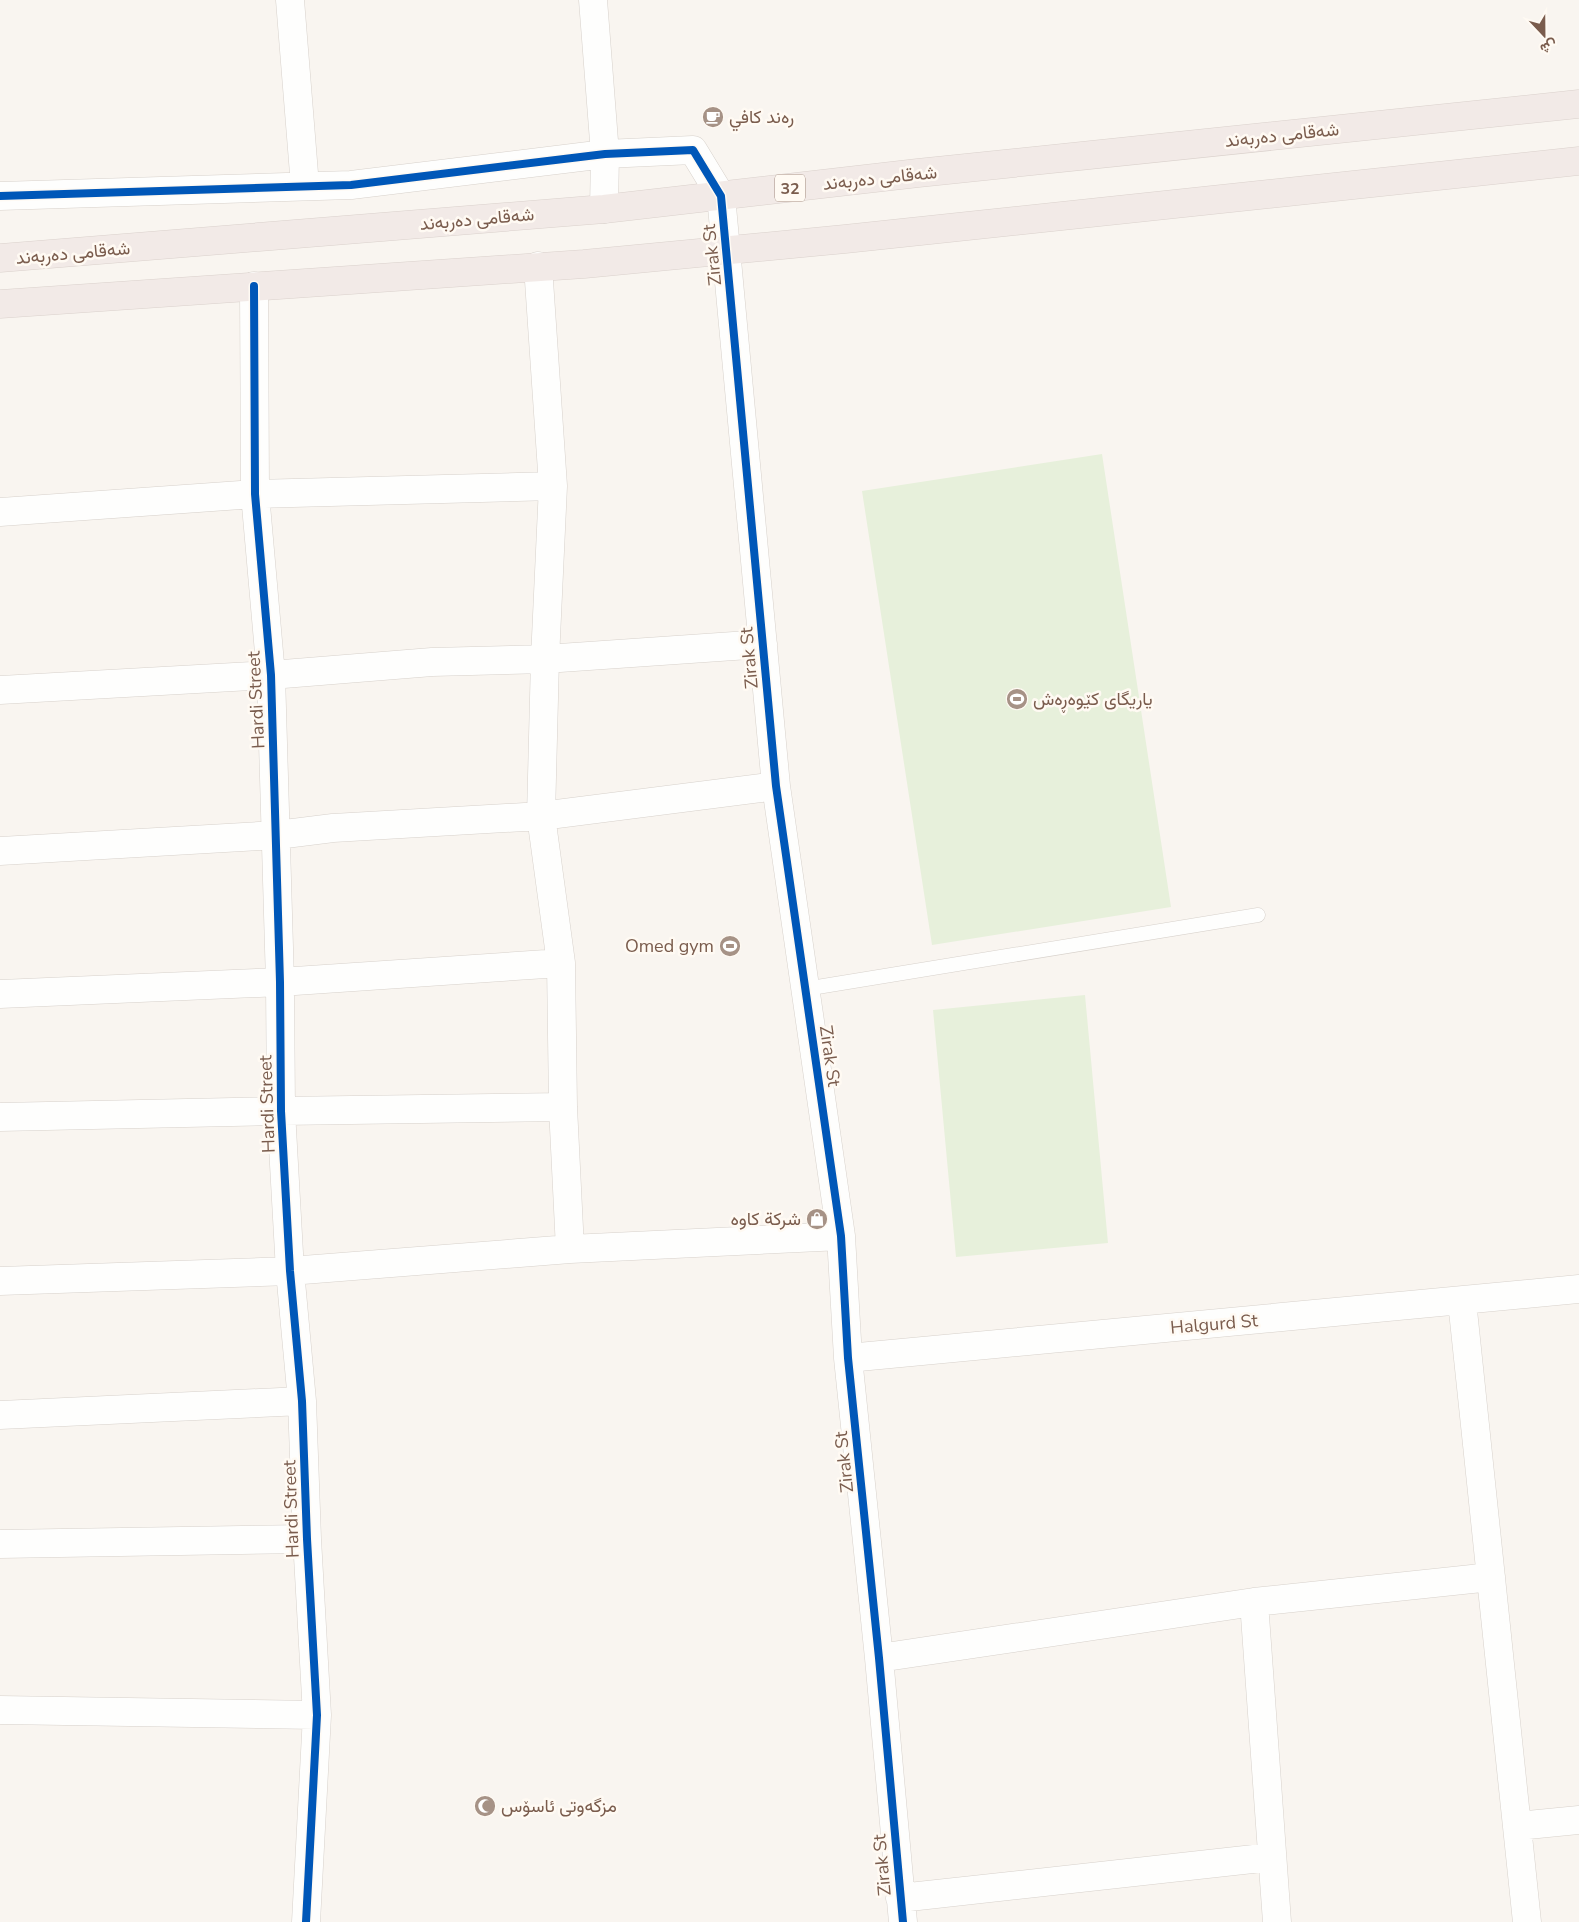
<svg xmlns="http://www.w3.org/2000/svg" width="1579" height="1922" font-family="'Nunito Sans',Vazirmatn,sans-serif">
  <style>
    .green { fill: #e7f0db }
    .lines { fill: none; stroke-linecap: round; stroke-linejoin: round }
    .lane-casing { stroke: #d7d1cb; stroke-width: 15 }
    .street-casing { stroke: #d7d1cb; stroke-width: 29 }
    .highway-casing { stroke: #dad1cc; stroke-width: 29 }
    .lane { stroke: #fefefd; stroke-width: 14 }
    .street { stroke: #fefefd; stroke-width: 28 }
    .highway { stroke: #f2eae7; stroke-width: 28 }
    .cycleway-casing { stroke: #fffaf3; stroke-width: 11 }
    .cycleway { stroke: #0057b8; stroke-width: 8 }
    .labels { text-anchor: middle; stroke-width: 5; stroke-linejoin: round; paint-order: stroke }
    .shield { fill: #fffaf3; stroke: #a28b7f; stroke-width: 1 }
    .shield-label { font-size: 16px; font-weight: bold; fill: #7a5c4d }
    .poi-label { font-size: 18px; fill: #7a5c4d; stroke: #fffaf3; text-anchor: start }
    .street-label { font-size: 18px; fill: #7a5c4d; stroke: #fffaf3 }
  </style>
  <rect width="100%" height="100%" fill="#f9f5f0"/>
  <path class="green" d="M1102,454L1171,907L932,945L862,491Z
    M1085,995L1108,1243L956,1257L933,1010Z"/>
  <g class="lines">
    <g class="lane-casing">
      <path id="lane" d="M805,989L1258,915"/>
    </g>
    <g class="street-casing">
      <path id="street" d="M290,0L305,186
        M593,0L605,154L604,209
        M0,196L351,185L605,154L693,150L721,196L776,786L841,1236L848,1358L879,1658L903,1922
        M538,266L553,486L545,659L541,816L561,963L563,1107L570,1249
        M254,286L255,494L271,675L280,982L281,1111L290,1271L302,1401L307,1539L317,1715L306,1922
        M0,512L255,494L553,486
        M0,690L271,675L432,662L545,659L763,644
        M0,851L277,835L333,828L541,816L776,786
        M0,994L280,982L561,963
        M0,1117L281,1111L563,1107
        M0,1281L290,1271L570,1249L841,1236
        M1462,1301L1527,1922
        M848,1358L1579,1289
        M0,1415L302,1401
        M0,1544L307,1539
        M1254,1602L1277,1922
        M879,1658L1254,1602L1491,1577
        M0,1710L317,1715
        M1517,1826L1579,1820
        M900,1898L1272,1857"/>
    </g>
    <g class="highway-casing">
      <path id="highway" d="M0,258L604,209L918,173L1579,104
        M0,304L584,264L845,239L1579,161"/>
    </g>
    <use href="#lane" class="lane"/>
    <use href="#street" class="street"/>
    <use href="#highway" class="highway"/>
    <g class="cycleway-casing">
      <path id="cycleway" d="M0,196L351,185L605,154L693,150L721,196L776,786L841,1236L848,1358L879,1658L903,1922
        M254,286L255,494L271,675L280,982L281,1111L290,1271L302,1401L307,1539L317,1715L306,1922"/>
    </g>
    <use href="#cycleway" class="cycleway"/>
  </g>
  <defs>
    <g id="cafe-disc" transform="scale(1.125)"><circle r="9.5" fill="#a69286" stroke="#fffaf3"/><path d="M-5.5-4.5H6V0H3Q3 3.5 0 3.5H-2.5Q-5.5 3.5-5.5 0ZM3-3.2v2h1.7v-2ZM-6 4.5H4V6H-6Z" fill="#fff"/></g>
    <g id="stadium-disc" transform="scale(1.125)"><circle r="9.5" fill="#a69286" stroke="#fffaf3"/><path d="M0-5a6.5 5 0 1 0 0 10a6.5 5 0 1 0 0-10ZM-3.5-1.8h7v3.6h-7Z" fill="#fff"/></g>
    <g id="shop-disc" transform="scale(1.125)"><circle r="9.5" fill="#a69286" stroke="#fffaf3"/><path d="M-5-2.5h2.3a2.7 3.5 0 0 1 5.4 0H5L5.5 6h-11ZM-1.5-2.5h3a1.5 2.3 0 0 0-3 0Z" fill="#fff"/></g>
    <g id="mosque-disc" transform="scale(1.125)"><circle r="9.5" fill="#a69286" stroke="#fffaf3"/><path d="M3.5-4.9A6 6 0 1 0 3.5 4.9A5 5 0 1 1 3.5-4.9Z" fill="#fff"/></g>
  </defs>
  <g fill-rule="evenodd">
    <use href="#cafe-disc" x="713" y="117"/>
    <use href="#stadium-disc" x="1017" y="699"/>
    <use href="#stadium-disc" x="730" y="946"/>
    <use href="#shop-disc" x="817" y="1219"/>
    <use href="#mosque-disc" x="485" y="1806"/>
  </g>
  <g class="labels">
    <rect class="shield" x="775" y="174.5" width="30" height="27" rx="4"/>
    <g class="shield-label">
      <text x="790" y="194">32</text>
    </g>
    <g class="poi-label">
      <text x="729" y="123">رەند کافي</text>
      <text x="1033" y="705">یاریگای کێوەڕەش</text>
      <text x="714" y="952" text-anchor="end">Omed gym</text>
      <text x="801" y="1225" text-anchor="end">شركة كاوه</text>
      <text x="501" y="1812">مزگەوتی ئاسۆس</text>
    </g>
    <g class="street-label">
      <text transform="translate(1282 135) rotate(-6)" y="6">شەقامی دەربەند</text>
      <text transform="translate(880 178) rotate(-6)" y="6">شەقامی دەربەند</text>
      <text transform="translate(477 219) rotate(-5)" y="6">شەقامی دەربەند</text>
      <text transform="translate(73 253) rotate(-5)" y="6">شەقامی دەربەند</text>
      <text transform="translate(712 255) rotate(-96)" y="6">Zirak St</text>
      <text transform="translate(749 658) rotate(-95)" y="6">Zirak St</text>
      <text transform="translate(256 700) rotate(-93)" y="6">Hardi Street</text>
      <text transform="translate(830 1056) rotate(82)" y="6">Zirak St</text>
      <text transform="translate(267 1104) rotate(-92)" y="6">Hardi Street</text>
      <text transform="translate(1214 1324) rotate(-5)" y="6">Halgurd St</text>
      <text transform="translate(844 1462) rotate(-96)" y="6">Zirak St</text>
      <text transform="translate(291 1509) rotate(-92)" y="6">Hardi Street</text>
      <text transform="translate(882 1865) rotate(-95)" y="6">Zirak St</text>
    </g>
  </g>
  <g transform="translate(1544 35) rotate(158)" stroke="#fffaf3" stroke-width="4" paint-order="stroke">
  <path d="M0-4L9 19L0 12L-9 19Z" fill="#7a5c4d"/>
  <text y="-8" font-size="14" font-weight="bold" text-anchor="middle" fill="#7a5c4d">ش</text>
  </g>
</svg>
